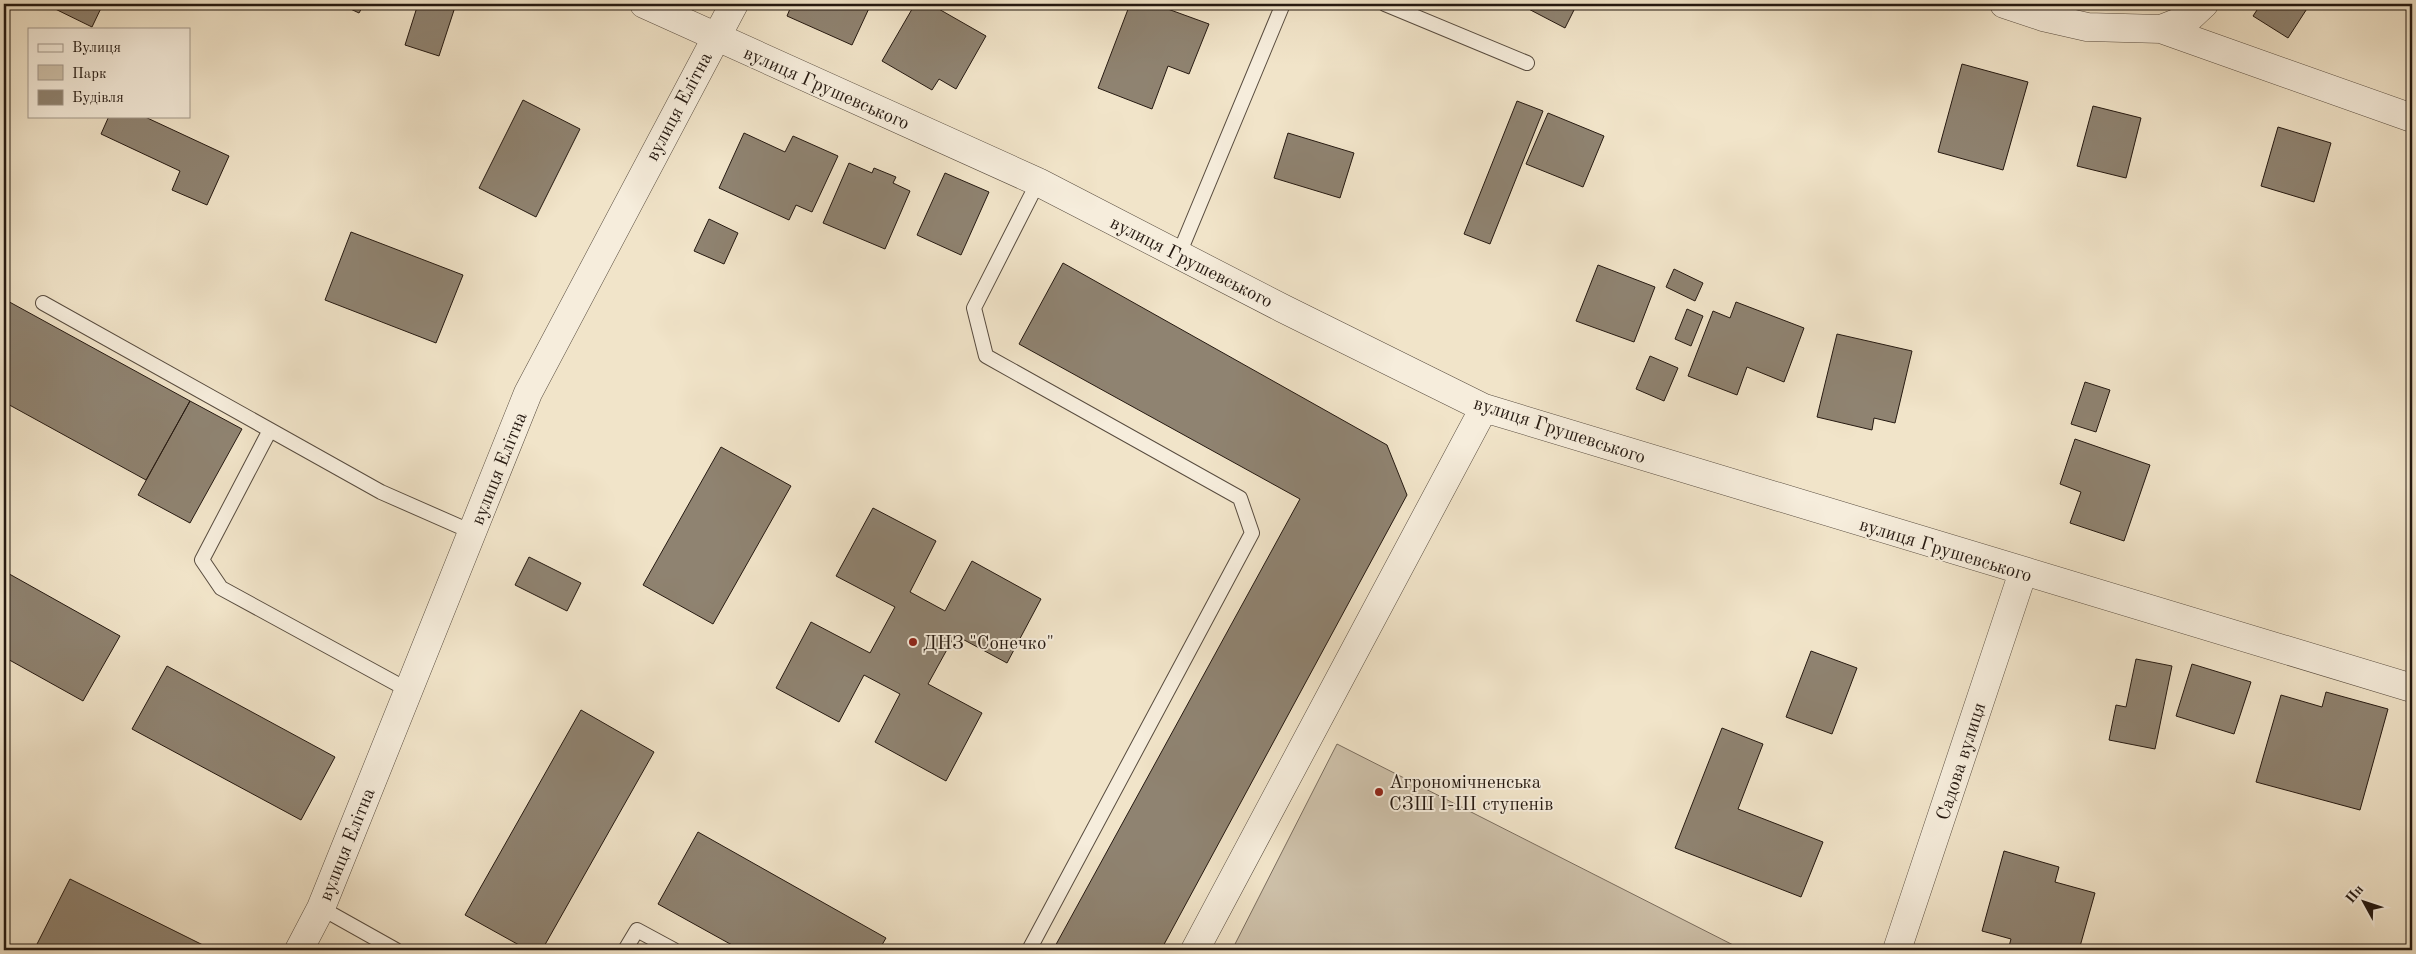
<svg xmlns="http://www.w3.org/2000/svg" width="2416" height="954" font-family="'Old Standard TT',serif">
  <style>
    .green { fill: #cec1aa; stroke: #7a6d5e }
    .building { fill: #8f8371; stroke: #251911 }
    .lines { fill: none; stroke-linecap: round; stroke-linejoin: round }
    .lane-casing { stroke: #584c3f; stroke-width: 16 }
    .street-casing { stroke: #584c3f; stroke-width: 29 }
    .lane { stroke: #f6eddc; stroke-width: 14 }
    .street { stroke: #f6eddc; stroke-width: 28 }
    .poi-dot { fill: #8f2418; stroke: #f6eddc; stroke-width: 2 }
    .labels { text-anchor: middle; stroke-width: 4; stroke-linejoin: round; paint-order: stroke }
    .street-label { font-size: 19px; fill: #251911; stroke: #f6eddc }
    .poi-label { font-size: 19px; fill: #251911; stroke: #f6eddc; text-anchor: start }
  </style>
  <rect width="100%" height="100%" fill="#f1e4c9"/>
  <filter id="stains"><feTurbulence type="fractalNoise" baseFrequency=".004" numOctaves="4"/><feColorMatrix values="0 0 0 0 .2 0 0 0 0 .09 0 0 0 0 .02 0 0 0 .5 -.17"/></filter>
  <radialGradient id="worn" r=".72"><stop offset=".6" stop-color="#630" stop-opacity="0"/><stop offset="1" stop-color="#630" stop-opacity=".3"/></radialGradient>
  <path class="green" d="M1337,744L1743,950H1232Z"/>
  <path class="building" d="M45,4H103L92,27Z
    M340,4H364L359,13Z
    M418,4H456L439,56L405,45Z
    M792,4H871L852,45L787,16Z
    M915,4H930L986,36L956,89L939,79L932,90L882,61Z
    M1130,4H1154L1209,24L1189,74L1168,66L1152,109L1098,88Z
    M1519,4H1577L1565,28Z
    M2261,4H2310L2288,38L2253,16Z
    M1962,64L2028,82L2003,170L1938,152Z
    M523,100L580,129L536,217L479,188Z
    M1517,101L1543,111L1490,244L1464,234Z
    M2093,106L2141,118L2126,178L2077,166Z
    M1548,113L1604,136L1583,187L1526,164Z
    M109,116H143L229,156L207,205L172,190L180,171L101,134Z
    M2278,127L2331,143L2314,202L2261,186Z
    M744,133L785,152L793,136L838,156L812,212L796,205L789,220L719,188Z
    M1288,133L1354,153L1340,198L1274,178Z
    M849,163L872,173L874,168L896,177L893,183L910,191L885,249L823,223Z
    M945,173L989,192L961,255L917,235Z
    M709,219L738,233L724,264L694,251Z
    M351,232L463,275L436,343L325,300Z
    M1063,263L1387,445L1407,495L1161,950H1053L1300,499L1019,344Z
    M1598,265L1655,287L1634,342L1576,321Z
    M1674,269L1703,283L1695,301L1666,287Z
    M4,299L190,401L146,480L4,402Z
    M1736,302L1804,328L1784,382L1747,367L1737,395L1688,376L1713,311L1730,318Z
    M1687,309L1703,316L1691,346L1675,339Z
    M1837,334L1912,351L1895,423L1874,418L1872,430L1817,417Z
    M1650,356L1678,368L1664,401L1636,389Z
    M2085,382L2110,390L2096,432L2071,424Z
    M190,401L242,429L190,523L138,495Z
    M2075,439L2150,465L2124,541L2070,523L2081,492L2060,484Z
    M721,447L791,486L713,624L643,585Z
    M873,508L936,541L910,592L945,611L972,561L1041,599L1007,663L955,635L928,684L982,713L946,781L875,742L900,694L864,675L839,722L776,688L811,622L870,653L895,607L836,576Z
    M529,557L581,583L567,611L515,585Z
    M4,571L120,636L83,701L4,657Z
    M1811,651L1857,668L1832,734L1786,717Z
    M2136,659L2172,666L2155,749L2109,740L2116,705L2126,707Z
    M2192,664L2251,682L2234,734L2176,716Z
    M167,666L335,757L301,820L132,729Z
    M2326,692L2388,709L2360,810L2256,782L2281,695L2322,707Z
    M581,710L654,752L542,950H528L465,915Z
    M1722,728L1763,744L1738,809L1823,842L1801,897L1675,848Z
    M698,832L886,938L879,950H741L658,904Z
    M2004,851L2059,867L2055,882L2095,893L2079,950H2052L2041,947L2040,950H2008L2011,939L1982,931Z
    M70,879L213,950H34Z"/>
  <g class="lines">
    <g class="lane-casing">
      <path id="lane" d="M1385,4L1527,63
        M1179,254L1283,4
        M43,303L381,492L472,532
        M270,430L202,560L221,588L408,690
        M321,908L396,950
        M625,950L637,930L674,950
        M1029,950L1252,533L1240,498L986,356L974,308L1038,182"/>
    </g>
    <g class="street-casing">
      <path id="street" d="M644,4L1038,182L1282,308L1484,408L2412,688
        M2004,4L2043,17L2087,27L2161,29L2189,18L2204,4
        M2161,29L2412,118
        M299,950L321,908L528,393L734,4
        M1195,950L1484,408
        M1897,950L2023,572"/>
    </g>
    <use href="#lane" class="lane"/>
    <use href="#street" class="street"/>
  </g>
  <g class="poi-dot">
    <circle cx="913" cy="642" r="5"/>
    <circle cx="1379" cy="792" r="5"/>
  </g>
  <g class="labels">
    <g class="street-label">
      <text transform="translate(827 87) rotate(24)" y="7">вулиця Грушевського</text>
      <text transform="translate(678 106) rotate(-62)" y="7">вулиця Елітна</text>
      <text transform="translate(1192 261) rotate(27)" y="7">вулиця Грушевського</text>
      <text transform="translate(1560 429) rotate(18)" y="7">вулиця Грушевського</text>
      <text transform="translate(498 468) rotate(-68)" y="7">вулиця Елітна</text>
      <text transform="translate(1946 549) rotate(17)" y="7">вулиця Грушевського</text>
      <text transform="translate(1960 761) rotate(-72)" y="7">Садова вулиця</text>
      <text transform="translate(346 844) rotate(-68)" y="7">вулиця Елітна</text>
    </g>
    <g class="poi-label">
      <text x="923" y="649">ДНЗ "Сонечко"</text>
      <text x="1389" y="788">Агрономічненська<tspan x="1389" dy="22">СЗШ І-ІІІ ступенів</tspan></text>
    </g>
  </g>
  <rect width="2416" height="954" fill="none" stroke="#f1e4c9" stroke-width="20"/>
  <rect x="5" y="5" width="2406" height="944" fill="none" stroke="#251911" stroke-width="2.5"/>
  <rect x="10" y="10" width="2396" height="934" fill="none" stroke="#251911"/>
  <rect x="28" y="28" width="162" height="90" fill="#f6eddc" stroke="#a2988b"/>
  <rect x="38" y="44" width="25" height="8" fill="#f6eddc" stroke="#a2988b"/>
  <text x="72" y="52" font-size="15" fill="#251911">Вулиця</text>
  <rect x="38" y="65" width="25" height="15" fill="#cec1aa" stroke="#a2988b"/>
  <text x="72" y="78" font-size="15" fill="#251911">Парк</text>
  <rect x="38" y="90" width="25" height="15" fill="#8f8371" stroke="#a2988b"/>
  <text x="72" y="102" font-size="15" fill="#251911">Будівля</text>
  <g transform="translate(2364 902) rotate(310)" stroke="#f6eddc" stroke-width="4" paint-order="stroke">
  <path d="M0-4L9 19L0 12L-9 19Z" fill="#251911"/>
  <text y="-8" font-size="14" font-weight="bold" text-anchor="middle" fill="#251911">Пн</text>
  </g>
  <rect width="100%" height="100%" filter="url(#stains)"/>
  <rect width="100%" height="100%" fill="url(#worn)"/>
</svg>
